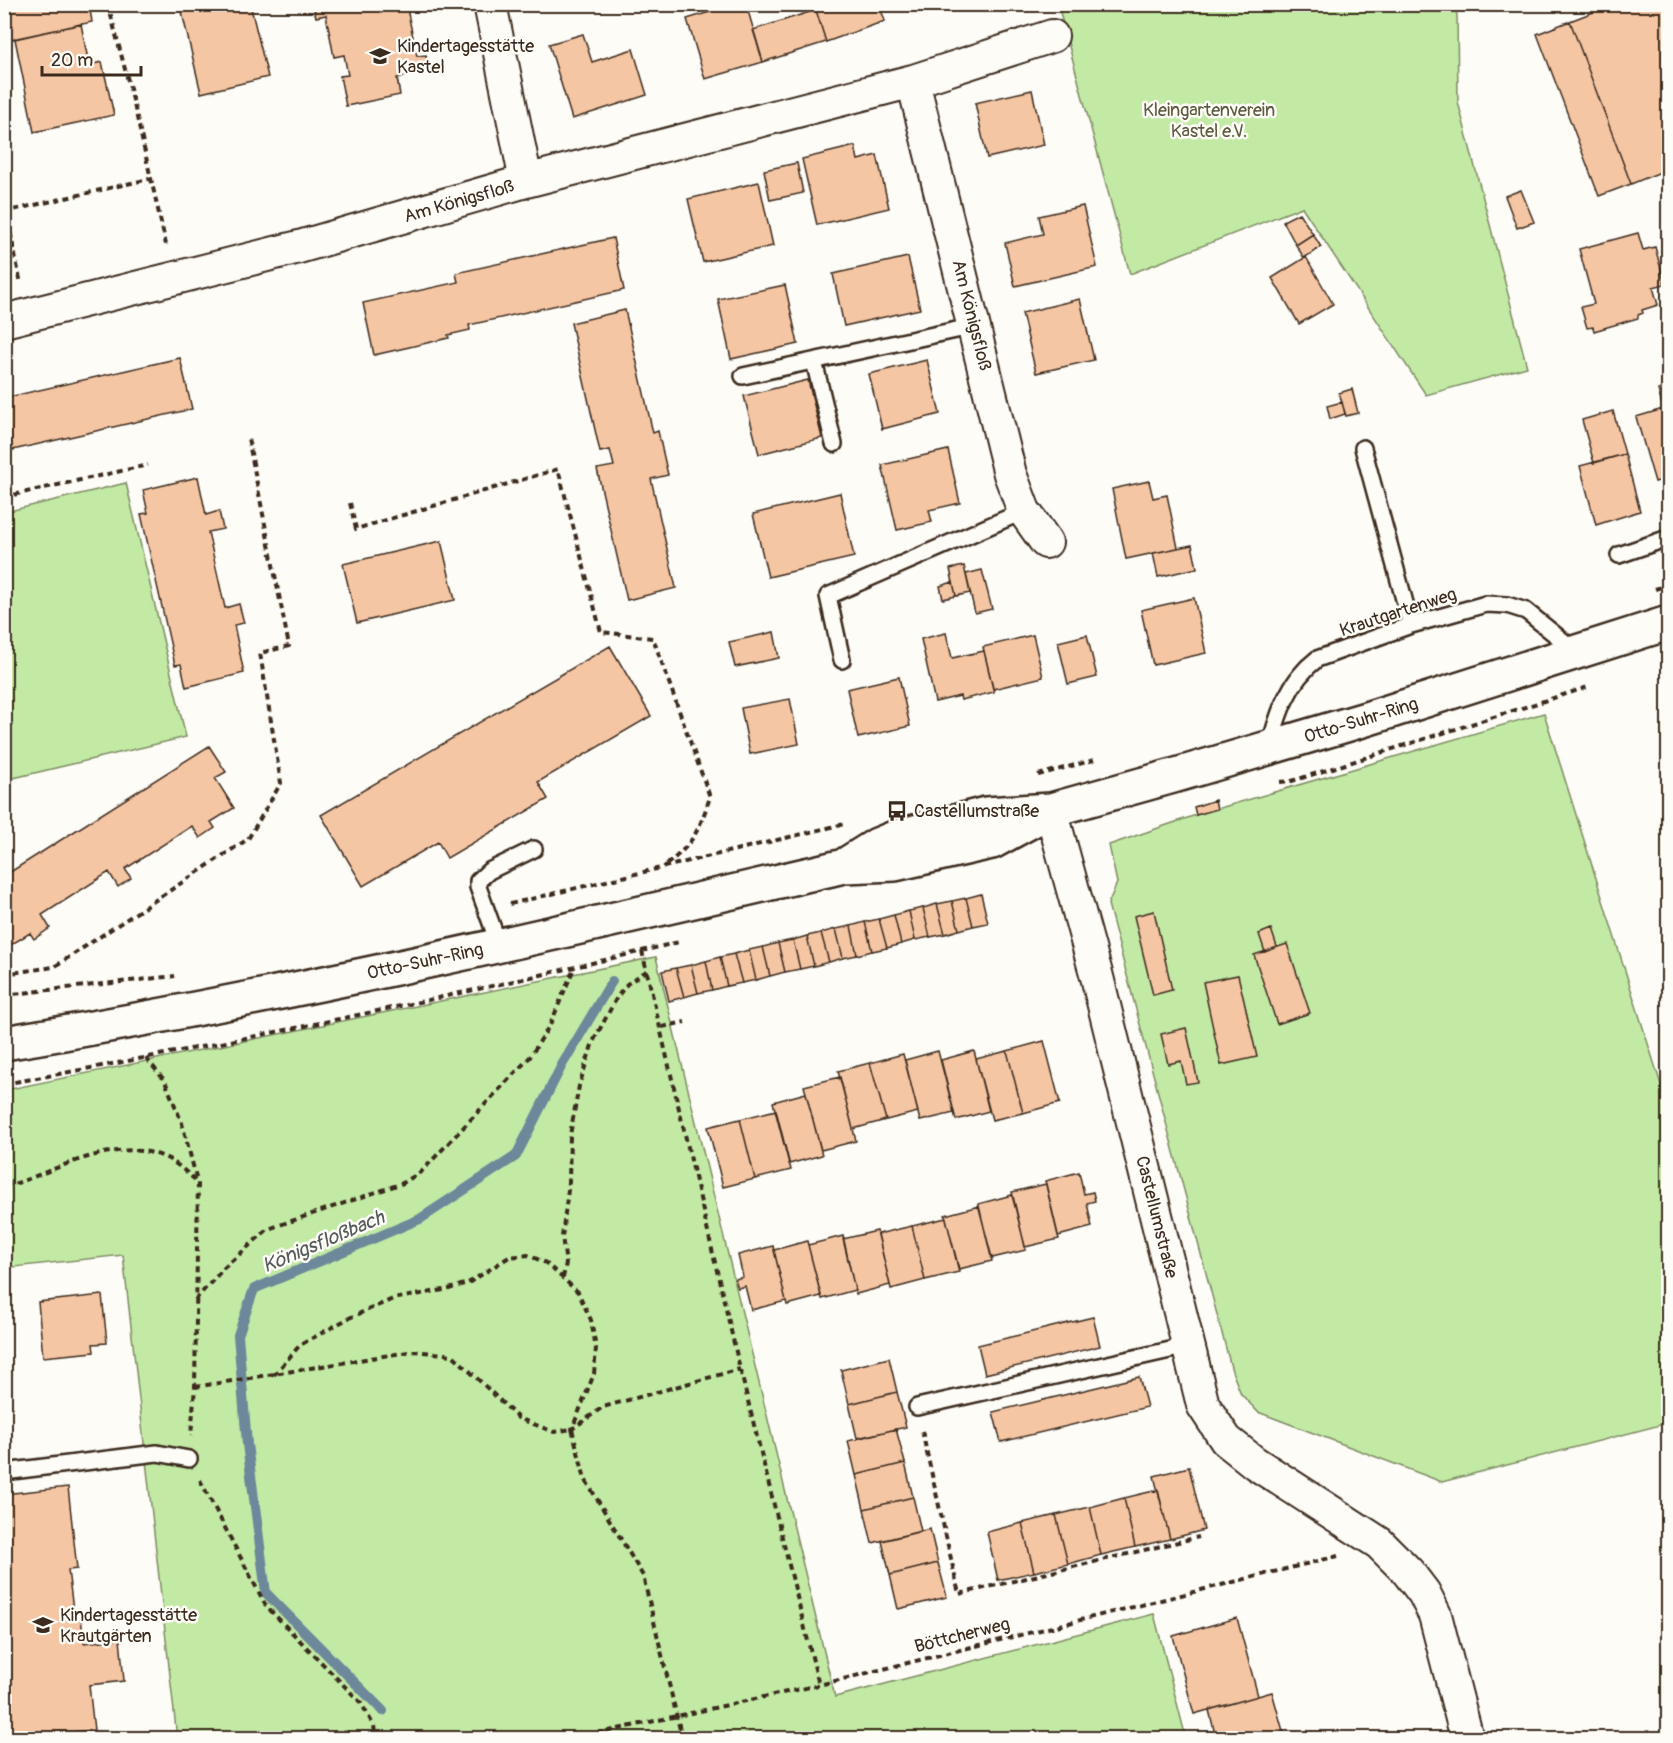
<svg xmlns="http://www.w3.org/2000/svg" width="1673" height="1743" font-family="Pangolin,sans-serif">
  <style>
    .green { fill: #c2eaa5; stroke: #7e8a62; stroke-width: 1.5 }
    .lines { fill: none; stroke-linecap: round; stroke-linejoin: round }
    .stream { stroke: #6d889a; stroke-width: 10 }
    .building { fill: #f5c6a4; stroke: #3b2a1e; stroke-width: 1.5 }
    .lane-casing { stroke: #3b2a1e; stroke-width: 20 }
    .street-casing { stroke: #3b2a1e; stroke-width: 36 }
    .secondary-casing { stroke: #3b2a1e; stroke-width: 38 }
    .path { stroke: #3b2a1e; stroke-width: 4; stroke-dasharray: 6 4.5; stroke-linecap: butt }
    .lane { stroke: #fdfcf7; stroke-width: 15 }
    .street { stroke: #fdfcf7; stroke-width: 32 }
    .secondary { stroke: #fdfcf7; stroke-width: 33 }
    .labels { text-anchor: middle; stroke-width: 5; stroke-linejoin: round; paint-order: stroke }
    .poi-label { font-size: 18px; fill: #3b2a1e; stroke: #fdfcf7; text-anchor: start }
    .park-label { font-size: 18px; fill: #5d5a40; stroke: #fdfcf7 }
    .street-label { font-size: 18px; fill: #3b2a1e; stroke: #fdfcf7 }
    .water-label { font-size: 20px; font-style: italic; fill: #54595c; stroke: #fdfcf7 }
  </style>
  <rect width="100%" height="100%" fill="#fdfcf7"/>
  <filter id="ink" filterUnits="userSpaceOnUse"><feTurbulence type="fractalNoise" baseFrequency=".0167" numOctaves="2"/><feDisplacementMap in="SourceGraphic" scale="12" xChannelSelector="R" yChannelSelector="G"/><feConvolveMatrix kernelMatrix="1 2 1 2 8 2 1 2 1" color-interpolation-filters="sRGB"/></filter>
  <g filter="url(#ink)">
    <path class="green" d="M1058,5H1454L1457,15L1458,102L1527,367L1426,395L1302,207L1130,274Z
      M126,483L186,737L5,780V512Z
      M1544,713L1668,1107V1423L1442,1482L1258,1412L1241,1394L1232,1371L1108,904L1117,883L1109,845L1196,815Z
      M656,957L835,1697L1154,1614L1186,1738H177L123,1255L5,1268V1090Z"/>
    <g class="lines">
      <path class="stream" d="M383,1711L266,1593L247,1444L238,1335L254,1289L420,1219L516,1156L562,1065L612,981"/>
    </g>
    <path class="building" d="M4,4H89L92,22L8,40Z
      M180,4H250L268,77L201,93Z
      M313,4H406L417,56L426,55L429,72L397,78L400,95L346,106L340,76L348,75L344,55L334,57L326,15L316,17Z
      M736,4H746L763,62L705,79L687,19Z
      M814,4H879L885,21L826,42Z
      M924,4H949L926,11Z
      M1614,4H1668V169L1631,184L1570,21Z
      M816,10L826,42L763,62L753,30Z
      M1570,21L1631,184L1599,196L1537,34Z
      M81,24L89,65L102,62L114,115L34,132L15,39Z
      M583,34L592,62L633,49L647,95L572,119L549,44Z
      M1032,90L1044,145L987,158L975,103Z
      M855,146L858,160L877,155L889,208L817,225L802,159Z
      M797,163L803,193L770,200L764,170Z
      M759,182L773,246L703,262L688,199Z
      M1521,190L1534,222L1517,228L1505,196Z
      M1083,206L1097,267L1015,286L1005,243L1043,234L1039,216Z
      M1299,213L1313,234L1296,245L1283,221Z
      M1638,233L1643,250L1655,247L1665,284L1653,287L1658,305L1642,310L1643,313L1638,315V318L1594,331L1593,327L1587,328L1581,307L1594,304L1579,249Z
      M1313,234L1321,247L1304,258L1296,245Z
      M613,238L624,290L469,325L470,330L448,335L449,338L374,355L363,303L458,282L456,273Z
      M908,257L920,309L844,326L833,274Z
      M1306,257L1333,304L1299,324L1272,278Z
      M785,285L798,344L731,359L718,299Z
      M1080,299L1094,360L1036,373L1022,313Z
      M625,310L653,433L658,431L668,475L651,479L676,588L627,600L597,469L614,466L610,450L600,452L571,323Z
      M180,358L192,409L4,452V398Z
      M927,360L940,414L882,429L869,374Z
      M808,380L822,438L759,454L744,396Z
      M1668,387V428L1658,390Z
      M1352,389L1358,413L1346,416L1339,393Z
      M1342,402L1345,414L1330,419L1327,406Z
      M1663,409L1668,428V478L1655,482L1636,417Z
      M1613,411L1625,454L1594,463L1582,420Z
      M948,450L960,503L929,510L932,522L897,530L882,465Z
      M1625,454L1640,511L1596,525L1580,466Z
      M198,477L206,515L219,511L223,529L208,532L225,608L239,604L244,623L234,625L244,673L186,687L181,664L175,665L141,514L148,513L143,490Z
      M1149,481L1153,498L1167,495L1178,548L1126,559L1112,489Z
      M840,493L854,557L768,577L753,514Z
      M441,541L455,600L357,623L343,564Z
      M1192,545L1197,568L1158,577L1153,553Z
      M964,566L970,593L956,596L950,569Z
      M982,570L992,609L975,613L966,574Z
      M953,582L956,596L943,599L940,586Z
      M1194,598L1206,653L1153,665L1141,610Z
      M774,632L779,658L735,667L729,642Z
      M946,633L952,658L984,651L994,692L961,700L960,696L935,702L921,639Z
      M1033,635L1043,677L993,689L983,647Z
      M1087,635L1097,677L1068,684L1058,642Z
      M610,646L651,716L538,782L548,799L447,858L438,842L363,886L321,815Z
      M899,677L910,726L858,738L847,689Z
      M790,699L799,744L750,754L741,708Z
      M209,746L226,772L215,778L234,808L211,822L215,828L200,838L192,826L125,869L131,878L118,887L109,872L42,915L50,928L34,939L30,933L4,949V876Z
      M1215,800L1217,809L1196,815L1194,807Z
      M981,894L988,923L973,926L966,898Z
      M966,898L973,926L959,930L952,901Z
      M952,901L959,930L945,934L937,904Z
      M937,904L945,934L930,937L923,908Z
      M923,908L930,937L915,940L909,911Z
      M909,911L915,940L901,944L894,915Z
      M1154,911L1172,990L1153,995L1134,916Z
      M894,915L901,944L887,948L879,919Z
      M879,919L887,948L872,951L865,922Z
      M865,922L872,951L857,955L851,926Z
      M851,926L857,955L843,958L836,929Z
      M836,929L843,958L829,962L821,933Z
      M1271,929L1277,947L1265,952L1259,934Z
      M821,933L829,962L814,966L807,936Z
      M807,936L814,966L800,969L793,940Z
      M793,940L800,969L785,972L778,943Z
      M778,943L785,972L770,976L763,947Z
      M1287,944L1310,1013L1277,1024L1254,955Z
      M763,947L770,976L756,980L749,950Z
      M749,950L756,980L742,983L734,954Z
      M734,954L742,983L727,986L720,957Z
      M720,957L727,986L712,990L706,961Z
      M706,961L712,990L698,993L691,965Z
      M691,965L698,993L684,997L676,968Z
      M676,968L684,997L669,1001L662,971Z
      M1238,975L1257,1057L1221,1065L1203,982Z
      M1186,1028L1198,1082L1186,1084L1181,1061L1168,1064L1161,1034Z
      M1044,1041L1060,1103L1023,1113L1007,1051Z
      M938,1051L954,1113L920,1121L905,1060Z
      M974,1051L989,1111L956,1120L941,1060Z
      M1007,1051L1023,1113L992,1120L976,1059Z
      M903,1054L918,1112L886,1120L870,1063Z
      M870,1063L886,1120L853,1129L838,1071Z
      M840,1077L856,1141L821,1150L804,1086Z
      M806,1093L822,1155L789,1164L773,1102Z
      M776,1110L791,1170L755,1179L740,1119Z
      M740,1119L755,1179L723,1187L708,1127Z
      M1079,1172L1084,1194L1093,1192L1095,1201L1087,1203L1092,1227L1058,1236L1045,1181Z
      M1046,1184L1059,1239L1025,1247L1012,1192Z
      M1012,1195L1026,1250L992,1258L978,1204Z
      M979,1206L992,1261L959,1269L945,1215Z
      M946,1218L959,1272L925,1280L912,1226Z
      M912,1226L925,1280L891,1289L878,1234Z
      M877,1231L890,1285L856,1294L843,1239Z
      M843,1236L855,1290L822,1299L808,1245Z
      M807,1241L821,1296L787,1305L774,1250Z
      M773,1246L786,1301L751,1310L745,1286L738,1288L735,1279L743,1277L738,1255Z
      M102,1295L107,1343L93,1344L94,1352L43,1357L38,1302Z
      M1093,1317L1100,1346L985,1374L978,1345Z
      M889,1358L897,1392L849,1404L841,1370Z
      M1139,1377L1147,1407L1001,1442L993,1412Z
      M897,1392L906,1427L857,1438L849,1404Z
      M896,1429L905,1463L856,1475L848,1441Z
      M905,1463L913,1497L864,1509L856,1475Z
      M1189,1467L1204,1530L1170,1539L1154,1476Z
      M68,1487L77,1569L68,1570L73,1610L80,1609L84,1643L120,1639L124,1681L89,1685L94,1730L4,1738V1494Z
      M1158,1490L1170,1539L1135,1547L1124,1498Z
      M913,1497L921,1531L872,1543L864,1509Z
      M1124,1498L1135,1547L1101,1555L1090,1507Z
      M1090,1507L1101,1555L1068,1564L1056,1515Z
      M1056,1515L1068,1564L1034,1572L1022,1523Z
      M1022,1523L1034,1572L998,1580L987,1532Z
      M930,1529L938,1563L890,1575L882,1541Z
      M938,1563L947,1597L898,1609L890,1575Z
      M1237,1618L1258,1696L1194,1714L1173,1636Z
      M1272,1692L1285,1738H1216L1209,1710Z"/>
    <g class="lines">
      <g class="lane-casing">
        <path id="lane" d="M814,361L834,444
          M743,376L975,326
          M1363,448L1411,625
          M1619,555L1668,538
          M842,660L828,596L1024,511
          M1269,748C1278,714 1288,681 1317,659L1411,625L1486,604L1507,605L1526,611L1578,653
          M499,945L478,887V881L489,871L534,849
          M917,1407L1188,1346
          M4,1472L157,1453L189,1459"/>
      </g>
      <g class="street-casing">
        <path id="street" d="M490,4L526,181
          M913,81L1052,36
          M4,321L299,247L526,181L913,81L1010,474L1024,511L1046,542
          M1051,810L1097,977L1203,1405L1226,1440L1255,1463L1379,1543L1408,1572L1424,1593L1435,1615L1467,1738"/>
      </g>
      <g class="secondary-casing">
        <path id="secondary" d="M845,865L877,845L899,836L986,814L1051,810L1173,776L1366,719L1668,623
          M4,1043C287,997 565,931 844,866L895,864L992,842L1051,810"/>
      </g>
      <path class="path" d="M108,4L133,100L167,249
        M1070,9L1083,4
        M4,202L21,284
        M4,212L149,179
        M4,497L148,465
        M350,503L356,529L558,469L601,632L653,638L710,797C699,830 694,843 666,865
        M1655,589L1668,585
        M1038,775L1094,760
        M1280,782L1292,781L1588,687
        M510,904L844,824
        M642,951L740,1369L819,1685
        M4,974L54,967L248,839L281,783L260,653L289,646L248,438
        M4,995L175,976
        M662,1027L685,1022
        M146,1058L165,1081L182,1123L197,1181
        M4,1084C230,1043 456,997 679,942
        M4,1185L17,1183C63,1167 124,1133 172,1161C181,1167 189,1175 198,1182L195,1387L191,1436
        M563,1278L566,1263L562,1237L569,1182L570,1135L579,1086L593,1042L617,997L627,984L648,970
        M195,1300L224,1268L268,1229L403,1183L422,1171L530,1057L551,1023L574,968
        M274,1375L300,1345L349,1318L393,1299L449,1289L470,1282L509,1257L528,1255L546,1263L578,1292L591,1320L596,1348L594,1374L572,1429L603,1407L740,1369
        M195,1387L414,1351L453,1355L518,1418L554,1432L572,1429L585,1479L643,1576L682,1738
        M922,1431L959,1594L1199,1537
        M200,1480L266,1606L361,1703L374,1726L376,1738
        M577,1738L819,1685L1338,1556"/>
      <use href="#lane" class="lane"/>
      <use href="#street" class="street"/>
      <use href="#secondary" class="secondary"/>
    </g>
  </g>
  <defs>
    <g id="school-bare" transform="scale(1.62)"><path d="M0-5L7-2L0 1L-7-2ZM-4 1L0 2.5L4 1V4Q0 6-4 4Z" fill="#3b2a1e" stroke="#fdfcf7" stroke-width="2.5" paint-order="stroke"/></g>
    <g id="bus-bare" transform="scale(1.62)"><path d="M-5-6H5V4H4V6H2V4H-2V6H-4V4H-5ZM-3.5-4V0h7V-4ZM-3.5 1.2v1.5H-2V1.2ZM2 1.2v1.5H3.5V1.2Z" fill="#3b2a1e" stroke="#fdfcf7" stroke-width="2.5" paint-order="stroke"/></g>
  </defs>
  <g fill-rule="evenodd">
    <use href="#school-bare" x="380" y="56"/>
    <use href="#bus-bare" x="897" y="811"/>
    <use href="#school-bare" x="43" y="1625"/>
  </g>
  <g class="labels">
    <g class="poi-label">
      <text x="397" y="52">Kindertagesstätte<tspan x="397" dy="21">Kastel</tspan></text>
      <text x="914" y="817">Castellumstraße</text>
      <text x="60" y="1621">Kindertagesstätte<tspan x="60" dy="21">Krautgärten</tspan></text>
    </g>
    <g class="park-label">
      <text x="1209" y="116">Kleingartenverein<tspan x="1209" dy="21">Kastel e.V.</tspan></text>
    </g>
    <g class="street-label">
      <text transform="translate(459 201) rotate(-16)" y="6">Am Königsfloß</text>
      <text transform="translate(972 315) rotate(76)" y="6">Am Königsfloß</text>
      <text transform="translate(1398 612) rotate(-18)" y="6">Krautgartenweg</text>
      <text transform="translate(1361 720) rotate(-17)" y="6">Otto-Suhr-Ring</text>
      <text transform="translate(425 961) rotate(-12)" y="6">Otto-Suhr-Ring</text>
      <text transform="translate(1157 1217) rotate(76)" y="6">Castellumstraße</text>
      <text transform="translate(962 1635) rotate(-14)" y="6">Böttcherweg</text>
    </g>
    <g class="water-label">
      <text transform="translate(323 1241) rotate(-23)" y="7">Königsfloßbach</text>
    </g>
  </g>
  <rect width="1673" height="1743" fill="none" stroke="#fdfcf7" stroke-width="24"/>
  <rect x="12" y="12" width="1649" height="1719" fill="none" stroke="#3b2a1e" stroke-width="2" filter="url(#ink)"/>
  <path d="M42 66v9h99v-9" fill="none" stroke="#3b2a1e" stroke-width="3"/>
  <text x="51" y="66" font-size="18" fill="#3b2a1e" stroke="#fdfcf7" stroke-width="4.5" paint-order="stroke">20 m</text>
</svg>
